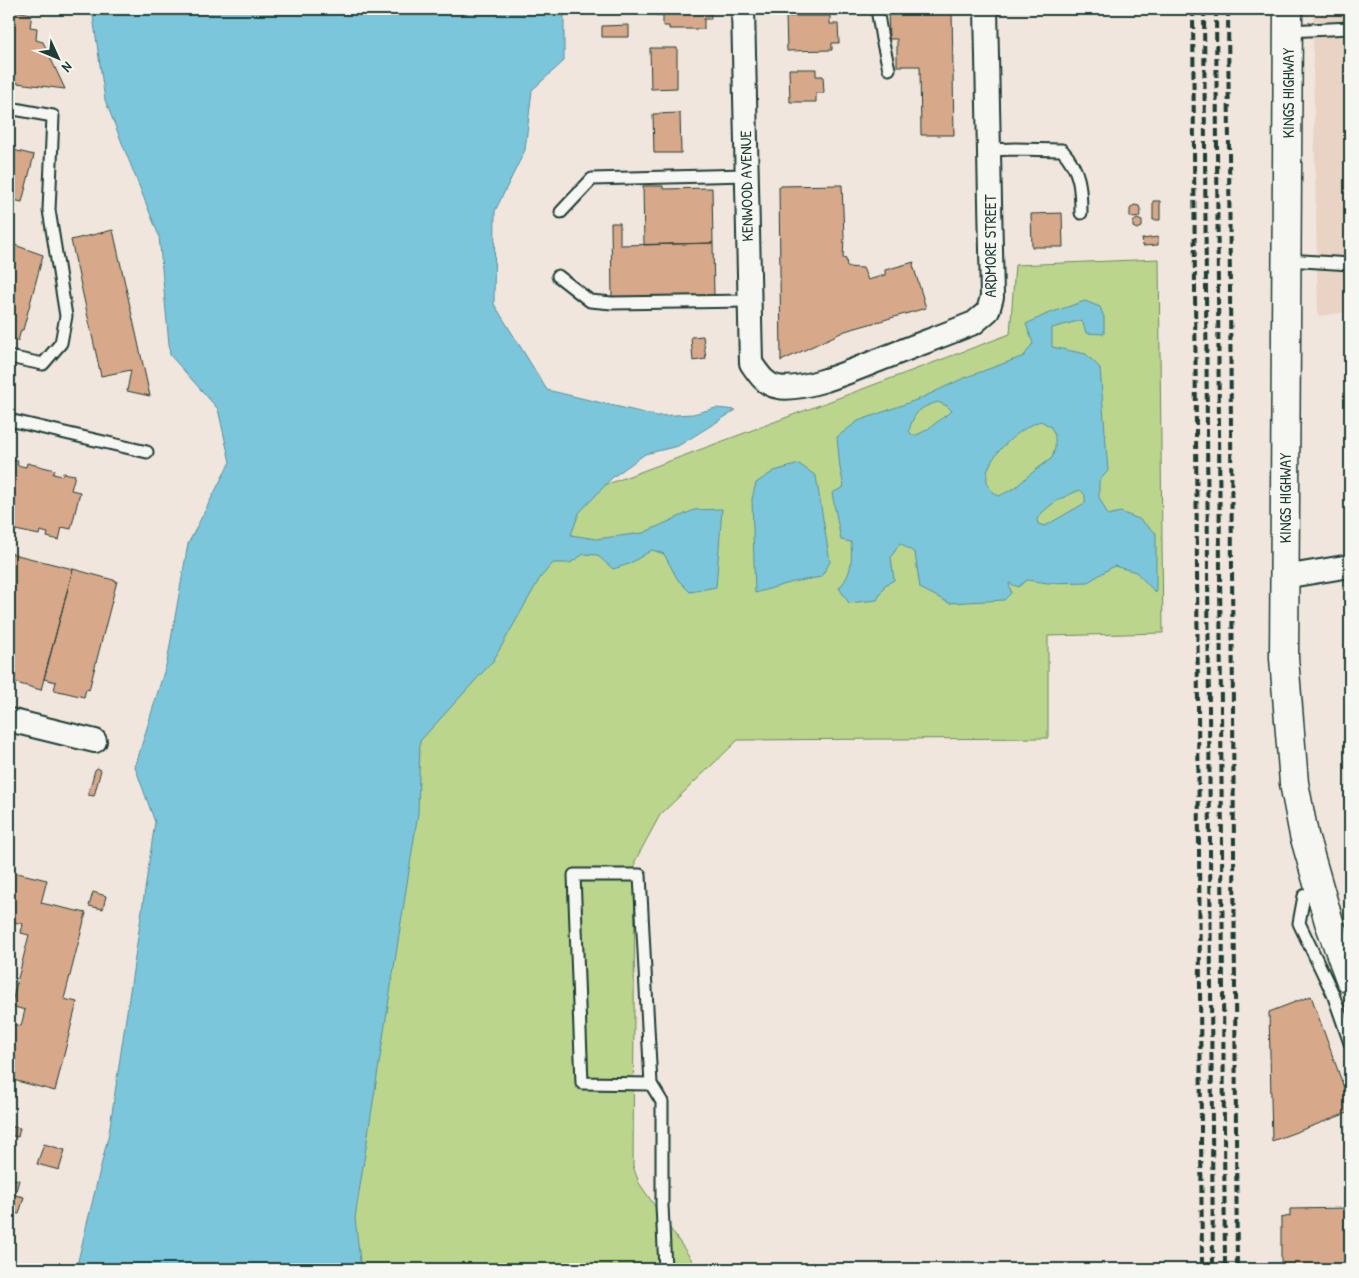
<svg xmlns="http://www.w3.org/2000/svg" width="1359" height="1278" font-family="'Patrick Hand',sans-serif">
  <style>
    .built { fill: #e8d3c4 }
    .green { fill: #bbd58c; stroke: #6d8960 }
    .water { fill: #7cc6dc; stroke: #578f99; fill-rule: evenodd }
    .building { fill: #d7a88a; stroke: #1f3d34 }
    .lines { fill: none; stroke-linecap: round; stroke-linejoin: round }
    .lane-casing { stroke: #1f3d34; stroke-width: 15 }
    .street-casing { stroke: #1f3d34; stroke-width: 26 }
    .secondary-casing { stroke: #1f3d34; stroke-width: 31 }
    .lane { stroke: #f6f6f2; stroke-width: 11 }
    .street { stroke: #f6f6f2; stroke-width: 22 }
    .secondary { stroke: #f6f6f2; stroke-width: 28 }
    .rail { stroke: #1f3d34; stroke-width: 4; stroke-dasharray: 8 4; stroke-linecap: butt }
    .labels { text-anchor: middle; stroke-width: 4; stroke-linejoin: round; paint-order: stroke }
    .street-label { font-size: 16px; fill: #1f3d34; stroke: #f6f6f2 }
  </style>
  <rect width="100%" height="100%" fill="#f0e6dd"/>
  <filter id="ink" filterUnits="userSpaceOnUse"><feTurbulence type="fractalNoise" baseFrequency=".02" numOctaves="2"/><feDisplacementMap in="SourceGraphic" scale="10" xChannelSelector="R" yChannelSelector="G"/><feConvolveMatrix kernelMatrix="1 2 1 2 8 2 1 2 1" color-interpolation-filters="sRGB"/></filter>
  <g filter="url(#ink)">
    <path class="built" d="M1313,9H1350V312L1318,316L1313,66Z"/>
    <path class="green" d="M1159,259L1163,633L1048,636V738L738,740L660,815L635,861L633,1166L639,1183L698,1269H237L363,749L514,519L1010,334L1015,265Z"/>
    <path class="water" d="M92,9H564V61L532,90L525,150L495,211L494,304L547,390L657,416L693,414L716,408L736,410L678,446L645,454L613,477L579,513L571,535L596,539L643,533L694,510L722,509L716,587L690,592L678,580L664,554L652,550L629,564L613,569L597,555L584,554L570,563H553L540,578L493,661L420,741L418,813L355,1218L361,1269H76L109,1133L155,822L135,767L167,662L188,544L230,462L218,409L170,355L159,236L105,100Z
      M1085,301L1100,307L1104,317V334L1086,333L1082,320L1052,328V347L1086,354L1100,368L1108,471L1099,481V497L1108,515L1120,512L1139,519L1156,533V593L1136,572L1114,566L1088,582L1048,583L1027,580L1018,587L1009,583L1011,593L1004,600L949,603L920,588L915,553L900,543L891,557L894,580L885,585L877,600L849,603L839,588C852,574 852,561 851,542L841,540L832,493L844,487L840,468L837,437L858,421L919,399L964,378L1024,356L1033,343L1026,324L1047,314ZM938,402L947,406L952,411C939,419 928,432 913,436L909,431C914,412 919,408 938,402ZM1041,421L1051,427L1055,436V448L1052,458L1029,475L1015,488L999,496C962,475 1018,427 1041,421ZM1080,490L1085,495V503L1045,526L1038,524L1037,519C1048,504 1063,497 1080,490Z
      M799,464L816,476L830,562L821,577L793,582L755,593L752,499L756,483L774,471Z"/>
    <path class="building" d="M655,9H710L711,19H704V29H669V26H663V15H655Z
      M888,9H952L954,135H921L920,66H897V39H889Z
      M9,10L32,14L30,27L37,28L36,40L43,42L65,89L9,82Z
      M786,16H830V24H838L839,43H832V50L787,51Z
      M629,25V37H602V26Z
      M650,48H677V88L651,89Z
      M789,69H816V76H823L824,93H816V102H790Z
      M680,113L681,153H654L653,114Z
      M9,149L34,155L22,202L9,199Z
      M842,185L844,237L843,258L846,259L847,267L863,268L868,280L885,275V270L914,262L913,265L926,308L845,331L781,361L779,186Z
      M643,186H663V189L712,188L713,243L644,245Z
      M9,199L16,201L9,230Z
      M1153,201H1160V220H1153Z
      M1134,205L1139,206L1141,212L1139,217L1134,218L1130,216V209Z
      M1062,213L1063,247H1032L1031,214Z
      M1137,219L1142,221V227L1137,229L1133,227V222Z
      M611,223H620V245L713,243L714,296L612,298Z
      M113,230L150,396L127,391L131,370L101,376L71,240Z
      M1158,237V245L1143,246L1142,239Z
      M9,243L43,255L23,330H21L18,341L9,339Z
      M703,336L706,359L693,361L691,337Z
      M9,459L18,461L17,465L26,467L27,463L55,470L53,474L62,476L63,473L75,475L71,490L80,492L71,529L62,527L59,540L47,537L48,533L40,531L39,535L11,529L12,524L9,523Z
      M9,553L73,569L41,690L9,681Z
      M73,569L117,581L89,690L86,689L84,697L54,690L56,682L44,679Z
      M97,768L101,770L94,796L88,795L95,770Z
      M9,871L47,880L41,903L86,913L64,999L77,1002L55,1091L13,1080L12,1084L9,1083V1033L12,1024L21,1026L25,1010L11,1006L29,935L21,933L23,924L9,921Z
      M93,892L106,896L103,909L89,906Z
      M1311,996L1350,1104V1112L1272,1141L1269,1012Z
      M9,1126L20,1128L18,1137L9,1135Z
      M44,1144L65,1150L59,1170L37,1164Z
      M9,1173V1178L19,1180L15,1195L24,1197L19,1214L9,1212Z
      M1350,1208V1269H1281V1218L1290,1216V1209Z"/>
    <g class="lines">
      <g class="lane-casing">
        <path id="lane" d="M877,9L882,39L889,69
          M1288,31L1350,28
          M9,108L53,116L49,210L66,316L61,343L43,364L9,357
          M989,150L1015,149L1062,150C1080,170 1081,187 1081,213
          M561,212L592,179L746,175
          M1287,260L1350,264
          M558,276L590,301L612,303L748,301
          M9,420L147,452
          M1320,887L1304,896L1299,923L1333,994L1350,1043
          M651,1084L582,1083L574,875H640L651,1084L662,1102V1205L665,1269"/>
      </g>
      <g class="street-casing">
        <path id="street" d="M743,9L751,363C758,373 765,385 778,387C805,392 858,368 884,358C914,346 944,335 974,323L988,311L992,297L986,9
          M1284,577L1350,566
          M9,720L95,741"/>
      </g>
      <g class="secondary-casing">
        <path id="secondary" d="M1288,9L1284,658L1294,783L1304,835L1329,922L1350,979"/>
      </g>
      <use href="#lane" class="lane"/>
      <use href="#street" class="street"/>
      <use href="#secondary" class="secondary"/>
      <path class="rail" d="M1193,9L1202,1269
        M1204,9L1213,1269
        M1216,9L1225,1269
        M1228,9L1237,1269"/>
    </g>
  </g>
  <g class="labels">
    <g class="street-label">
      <text transform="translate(1288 93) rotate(-90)" y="6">KINGS HIGHWAY</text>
      <text transform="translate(746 186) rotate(-91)" y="6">KENWOOD AVENUE</text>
      <text transform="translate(990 246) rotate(-90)" y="6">ARDMORE STREET</text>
      <text transform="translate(1285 498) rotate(-90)" y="6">KINGS HIGHWAY</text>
    </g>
  </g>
  <rect width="1359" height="1278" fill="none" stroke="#f6f6f2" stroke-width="30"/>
  <rect x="15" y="15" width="1329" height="1248" fill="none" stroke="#1f3d34" stroke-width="2" filter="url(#ink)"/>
  <g transform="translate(58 58) rotate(134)" stroke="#f6f6f2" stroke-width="4" paint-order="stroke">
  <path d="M0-4L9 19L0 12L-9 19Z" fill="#1f3d34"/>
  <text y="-8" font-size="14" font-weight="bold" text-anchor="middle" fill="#1f3d34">N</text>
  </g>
</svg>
